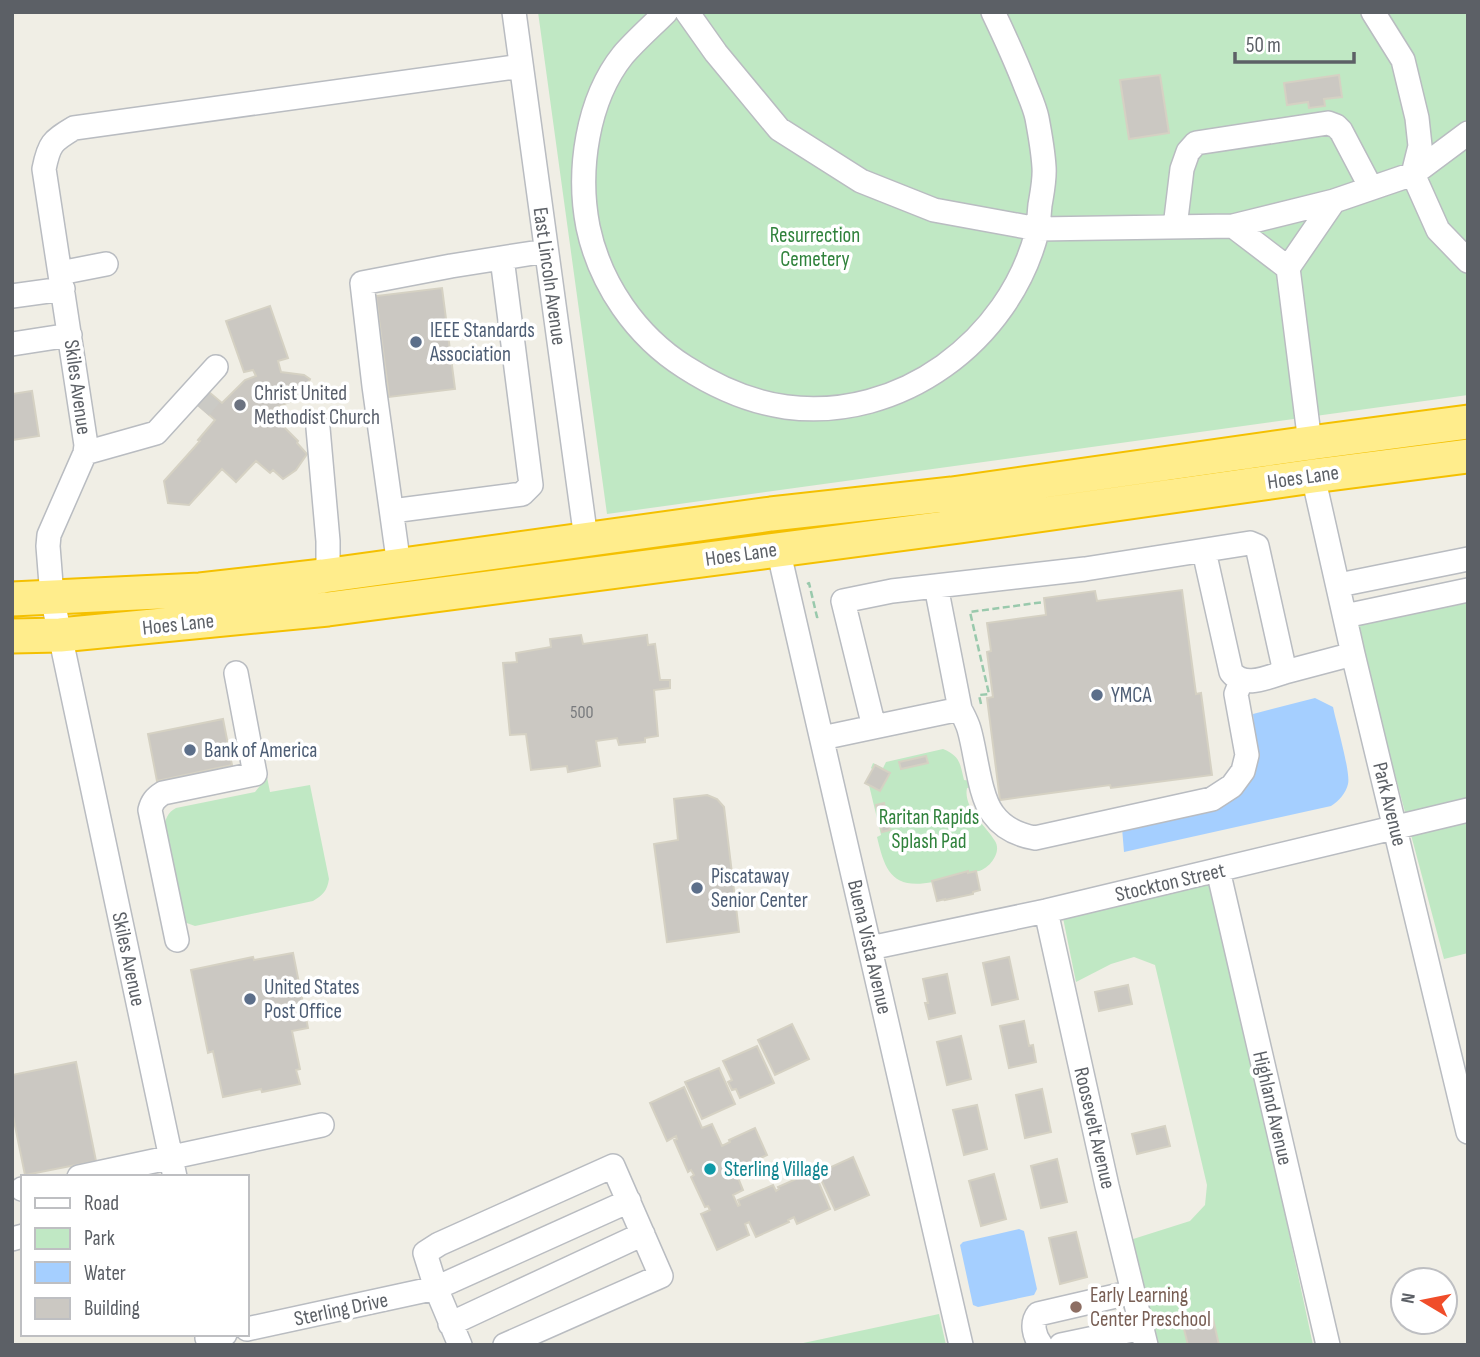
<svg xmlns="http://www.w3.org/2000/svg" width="1480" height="1357" font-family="'Sofia Sans Condensed',sans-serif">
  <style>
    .green { fill: #c0e8c4 }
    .water { fill: #a5cfff }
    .building { fill: #cbc8c2; stroke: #d5d1c3; stroke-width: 2 }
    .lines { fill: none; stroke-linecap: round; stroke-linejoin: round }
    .minor-tunnel { stroke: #cbcac5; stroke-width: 23; stroke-dasharray: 23 11; stroke-linecap: butt }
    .minor-casing { stroke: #b9bcc1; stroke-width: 26 }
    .highway-casing { stroke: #f4c000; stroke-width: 37 }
    .path { stroke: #99c9ac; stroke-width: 2.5; stroke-dasharray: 7 3.5; stroke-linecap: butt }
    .minor { stroke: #fff; stroke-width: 23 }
    .highway { stroke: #ffed8c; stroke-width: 33 }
    .service-dot { fill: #5c6f8a; stroke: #fff; stroke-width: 2.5 }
    .worship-dot { fill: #6b7280; stroke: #fff; stroke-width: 2.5 }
    .culture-dot { fill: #0f9aa8; stroke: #fff; stroke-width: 2.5 }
    .education-dot { fill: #8d6e63; stroke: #fff; stroke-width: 2.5 }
    .labels { text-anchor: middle; stroke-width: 7; stroke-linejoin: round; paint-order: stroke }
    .number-label { font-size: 18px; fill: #787a7d }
    .park-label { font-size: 21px; fill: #30823c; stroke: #fff }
    .street-label { font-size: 21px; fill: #5c6066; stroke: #fff }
    .service-label { font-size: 21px; fill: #4e5e75; stroke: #fff; text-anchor: start }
    .worship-label { font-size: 21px; fill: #5b616d; stroke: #fff; text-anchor: start }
    .culture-label { font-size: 21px; fill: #0d838f; stroke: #fff; text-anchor: start }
    .education-label { font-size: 21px; fill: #785e54; stroke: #fff; text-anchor: start }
  </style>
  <rect width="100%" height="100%" fill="#f0eee5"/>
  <path class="green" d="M538,12H1468V395L607,514Z
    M1468,599V953L1444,959L1354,620Z
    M943,749C960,756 960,763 964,780L971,781L972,787L967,788C963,808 985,825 995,841C1002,852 990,868 979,871C975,872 972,872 968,873L967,871L933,881V882C892,890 885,871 877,837L881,835L869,785L880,791L889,774L875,765L872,769L871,768L873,763L883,768L886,762Z
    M267,777L270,792L310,785L329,879C327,891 323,895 313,901L195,926L184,922L164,829C165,819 168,812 176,808L255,792Z
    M1213,879L1313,1345H1156L1130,1240L1190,1221L1205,1205L1207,1185L1155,965L1134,957L1111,964L1076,982L1062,913Z
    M939,1314L946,1345H794Z"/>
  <path class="water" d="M1315,698L1333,707C1336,722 1351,773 1348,784C1346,793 1339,801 1331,806L1124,852L1122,828L1221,805L1256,748L1253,714Z
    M1019,1229L1024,1231L1037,1289L1034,1295L978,1307L973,1305L960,1245L963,1242Z"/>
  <path class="building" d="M1160,75L1169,133L1129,139L1120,80Z
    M1339,75L1342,97L1324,99L1325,106L1309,108L1308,102L1287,105L1284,83Z
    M442,288L455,389L389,397L376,296Z
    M270,306L288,358L278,361L281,372L304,375L310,379L305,390L298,398L278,407L270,413L298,441L297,443L307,454L296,470L283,479L273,470L270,473L256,461L236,482L222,469L189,505L168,503L164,481L200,441L198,440L215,420L193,401L204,388L222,403L245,380L256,376L253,370L244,372L226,321Z
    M32,391L39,436L12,440V394Z
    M1182,590L1196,694L1201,693L1212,775L1111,788L1110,785L1000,800L987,698L993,697L987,652L991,651L987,623L1046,615L1044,598L1095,591L1097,601Z
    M581,635L583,644L647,635L648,645L655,644L660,680H670V688L654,690L658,736L645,738V742L619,745L617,738L596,741L600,766L568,772L567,766L531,770L526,734L510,735L503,663L517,662L516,653L551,647L550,639Z
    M223,719L232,765L157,781L148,734Z
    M926,756L928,763L901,769L899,762Z
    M875,765L890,773L880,791L865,783Z
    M707,795L717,799L724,807L739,932L667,942L654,844L678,840L674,799Z
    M884,803L890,830L882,832L876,805Z
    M968,871V873L976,871L980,890L973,892V894L945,900V899L937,901L932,881Z
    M293,953L308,1028L292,1031L300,1069L296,1070L300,1084L262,1092L261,1089L223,1097L213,1051L208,1053L191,970L253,957L254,960Z
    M1009,957L1018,999L992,1005L983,963Z
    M947,974L955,1013L929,1019L925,1003H928L923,979Z
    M1128,985L1132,1004L1099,1011L1095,992Z
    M1024,1021L1029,1046L1033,1045L1036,1062L1009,1068L1000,1026Z
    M792,1024L809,1059L775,1075L758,1040Z
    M961,1036L971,1079L947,1085L937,1042Z
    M757,1046L774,1083L740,1098L736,1089L732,1090L728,1082L732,1080L723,1061Z
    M76,1062L96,1161L25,1175L12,1111V1075Z
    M719,1068L735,1104L702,1119L685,1082Z
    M684,1087L702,1128L712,1124L722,1146L730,1142L729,1140L755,1128L767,1155L740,1168L739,1166L734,1168L743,1190L733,1195L738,1206L740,1205L738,1200L773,1185L776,1191L779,1189L778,1187L814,1171L830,1209L797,1224L794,1217L788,1220L789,1222L756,1237L749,1222L745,1224L749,1235L717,1250L701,1214L710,1210L708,1206L705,1207L691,1177L694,1175L691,1170L688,1172L674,1140L677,1139L676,1136L667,1141L650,1103Z
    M1042,1089L1051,1132L1025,1138L1016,1095Z
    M977,1105L987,1149L964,1155L953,1110Z
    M1165,1126L1170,1146L1137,1154L1132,1134Z
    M853,1157L869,1195L835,1210L818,1173Z
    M1057,1159L1067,1202L1041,1208L1031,1166Z
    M994,1174L1006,1219L981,1226L969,1181Z
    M1076,1232L1087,1277L1060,1284L1049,1238Z
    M1211,1310L1219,1345H1188L1181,1317Z"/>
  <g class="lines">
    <path class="minor-tunnel" d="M200,408L211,395"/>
    <g class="minor-casing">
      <path id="minor" d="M514,12L586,539
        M666,12C652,26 636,40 623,55C587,100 577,171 588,227C600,284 636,336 685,367C716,387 750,402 786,407C900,422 1009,341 1037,232C1039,223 1039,214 1040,205C1042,193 1045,179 1044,167C1043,151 1040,134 1037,118C1035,108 1030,97 1026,87C1016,61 1005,37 993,12
        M687,12L716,53L779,129L861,181L934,210L1038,229L1233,226L1334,201L1413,174L1468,133
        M1373,12L1403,60L1417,118L1420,146L1413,174L1438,230L1468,261
        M1233,226L1288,268
        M1175,227L1182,169L1188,152L1196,143L1328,123L1336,126L1341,131L1371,188
        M60,273L106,264
        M12,296L63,289
        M12,344L70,335
        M318,428L328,541V575
        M1310,443L1288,268L1334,201
        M85,453L156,433L216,367
        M1313,476L1353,654L1468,1132
        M392,511L522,494L531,485L502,258
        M778,549L961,1345
        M1204,551L1231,672C1244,689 1268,677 1285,672
        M399,566L374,386L362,283L451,266L546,251
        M1339,585L1468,559
        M1345,616L1468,590
        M960,709C963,715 967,722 969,729C976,752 979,796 993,814C1003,828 1018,835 1035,838L1212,799L1232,786L1243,771L1247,755L1236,694L1241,681
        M874,727L960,709L936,586
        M822,738L874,727L843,601L892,591L1085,569L1250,543L1257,546L1285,672L1353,654
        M1218,870L1328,1345
        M1046,911L1107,1186L1146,1345
        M177,940L150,810C152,802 155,798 163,793L255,774L236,673
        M870,948L1046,911L1468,810
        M79,1177L322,1125
        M175,1177L52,597L48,546L49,535L85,453L86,445L44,169C49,144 52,141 74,128L521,66
        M22,1189H23
        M12,1239L23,1236
        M450,1324L643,1234
        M247,1329L436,1288L629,1201
        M207,1338L225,1334
        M460,1345L436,1288L425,1253L439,1244L613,1166L661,1276L505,1345
        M1041,1345C1034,1336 1031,1323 1038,1314L1133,1292
        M1061,1345L1142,1328"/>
    </g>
    <g class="highway-casing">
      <path id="highway" d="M12,599L200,590L323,576L771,514L952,494L1310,443L1468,422
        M12,636L60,635L328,609L960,526L1313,476L1468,456"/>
    </g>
    <path class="path" d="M807,584L809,583L817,617L821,616
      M981,704L979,695L989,694L970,612L1044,602"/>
    <use href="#minor" class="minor"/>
    <use href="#highway" class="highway"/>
  </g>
  <g class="service-dot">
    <circle cx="416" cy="342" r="7"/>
    <circle cx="1097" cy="695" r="7"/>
    <circle cx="190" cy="750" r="7"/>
    <circle cx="697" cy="888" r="7"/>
    <circle cx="250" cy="999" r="7"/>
  </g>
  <circle class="worship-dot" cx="240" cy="405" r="7"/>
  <circle class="culture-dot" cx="710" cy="1169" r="7"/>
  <circle class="education-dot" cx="1076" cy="1307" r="7"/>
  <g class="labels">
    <g class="number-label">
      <text x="582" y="718">500</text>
    </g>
    <g class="park-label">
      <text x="815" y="242">Resurrection<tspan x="815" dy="24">Cemetery</tspan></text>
      <text x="929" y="824">Raritan Rapids<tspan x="929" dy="24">Splash Pad</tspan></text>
    </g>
    <g class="street-label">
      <text transform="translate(550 276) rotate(82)" y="7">East Lincoln Avenue</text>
      <text transform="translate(78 387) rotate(82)" y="7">Skiles Avenue</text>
      <text transform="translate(1303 477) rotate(-8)" y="7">Hoes Lane</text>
      <text transform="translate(741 554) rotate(-8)" y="7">Hoes Lane</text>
      <text transform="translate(178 624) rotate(-6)" y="7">Hoes Lane</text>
      <text transform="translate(1390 804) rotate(76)" y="7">Park Avenue</text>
      <text transform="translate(1170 882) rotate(-13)" y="7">Stockton Street</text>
      <text transform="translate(870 947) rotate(77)" y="7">Buena Vista Avenue</text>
      <text transform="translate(129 959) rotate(78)" y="7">Skiles Avenue</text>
      <text transform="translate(1273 1108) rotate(77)" y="7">Highland Avenue</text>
      <text transform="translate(1095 1128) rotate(77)" y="7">Roosevelt Avenue</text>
      <text transform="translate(341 1309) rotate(-12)" y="7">Sterling Drive</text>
    </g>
    <g class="service-label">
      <text x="430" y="337">IEEE Standards<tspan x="430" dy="24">Association</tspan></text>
      <text x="1111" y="702">YMCA</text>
      <text x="204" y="757">Bank of America</text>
      <text x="711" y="883">Piscataway<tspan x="711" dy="24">Senior Center</tspan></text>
      <text x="264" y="994">United States<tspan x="264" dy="24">Post Office</tspan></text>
    </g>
    <g class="worship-label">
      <text x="254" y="400">Christ United<tspan x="254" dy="24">Methodist Church</tspan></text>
    </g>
    <g class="culture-label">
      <text x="724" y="1176">Sterling Village</text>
    </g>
    <g class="education-label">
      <text x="1090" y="1302">Early Learning<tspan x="1090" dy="24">Center Preschool</tspan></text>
    </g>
  </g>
  <rect width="1480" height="1357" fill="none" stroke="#5c6066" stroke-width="28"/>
  <rect x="21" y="1175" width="228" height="161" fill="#ffffff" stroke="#bebfc2" stroke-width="2"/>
  <rect x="35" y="1198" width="35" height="10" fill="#ffffff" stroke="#bebfc2" stroke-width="2"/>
  <text x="84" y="1210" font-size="21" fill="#5c6066">Road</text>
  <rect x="35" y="1228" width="35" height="21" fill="#c0e8c4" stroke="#bebfc2" stroke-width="2"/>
  <text x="84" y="1245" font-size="21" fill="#5c6066">Park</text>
  <rect x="35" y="1262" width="35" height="21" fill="#a5cfff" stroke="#bebfc2" stroke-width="2"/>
  <text x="84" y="1280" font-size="21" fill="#5c6066">Water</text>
  <rect x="35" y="1298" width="35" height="21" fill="#cbc8c2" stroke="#bebfc2" stroke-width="2"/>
  <text x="84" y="1315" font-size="21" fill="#5c6066">Building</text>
  <g transform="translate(1424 1301) rotate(280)"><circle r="33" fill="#ffffff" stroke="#bebfc2" stroke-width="2"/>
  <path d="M0-5L12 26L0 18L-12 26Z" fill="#f04d2a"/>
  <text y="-10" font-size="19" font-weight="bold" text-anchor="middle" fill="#5c6066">N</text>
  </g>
  <path d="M1235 52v10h119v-10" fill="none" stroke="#5c6066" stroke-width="3.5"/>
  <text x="1246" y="52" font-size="21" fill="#5c6066" stroke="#ffffff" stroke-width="5" paint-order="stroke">50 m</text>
</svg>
